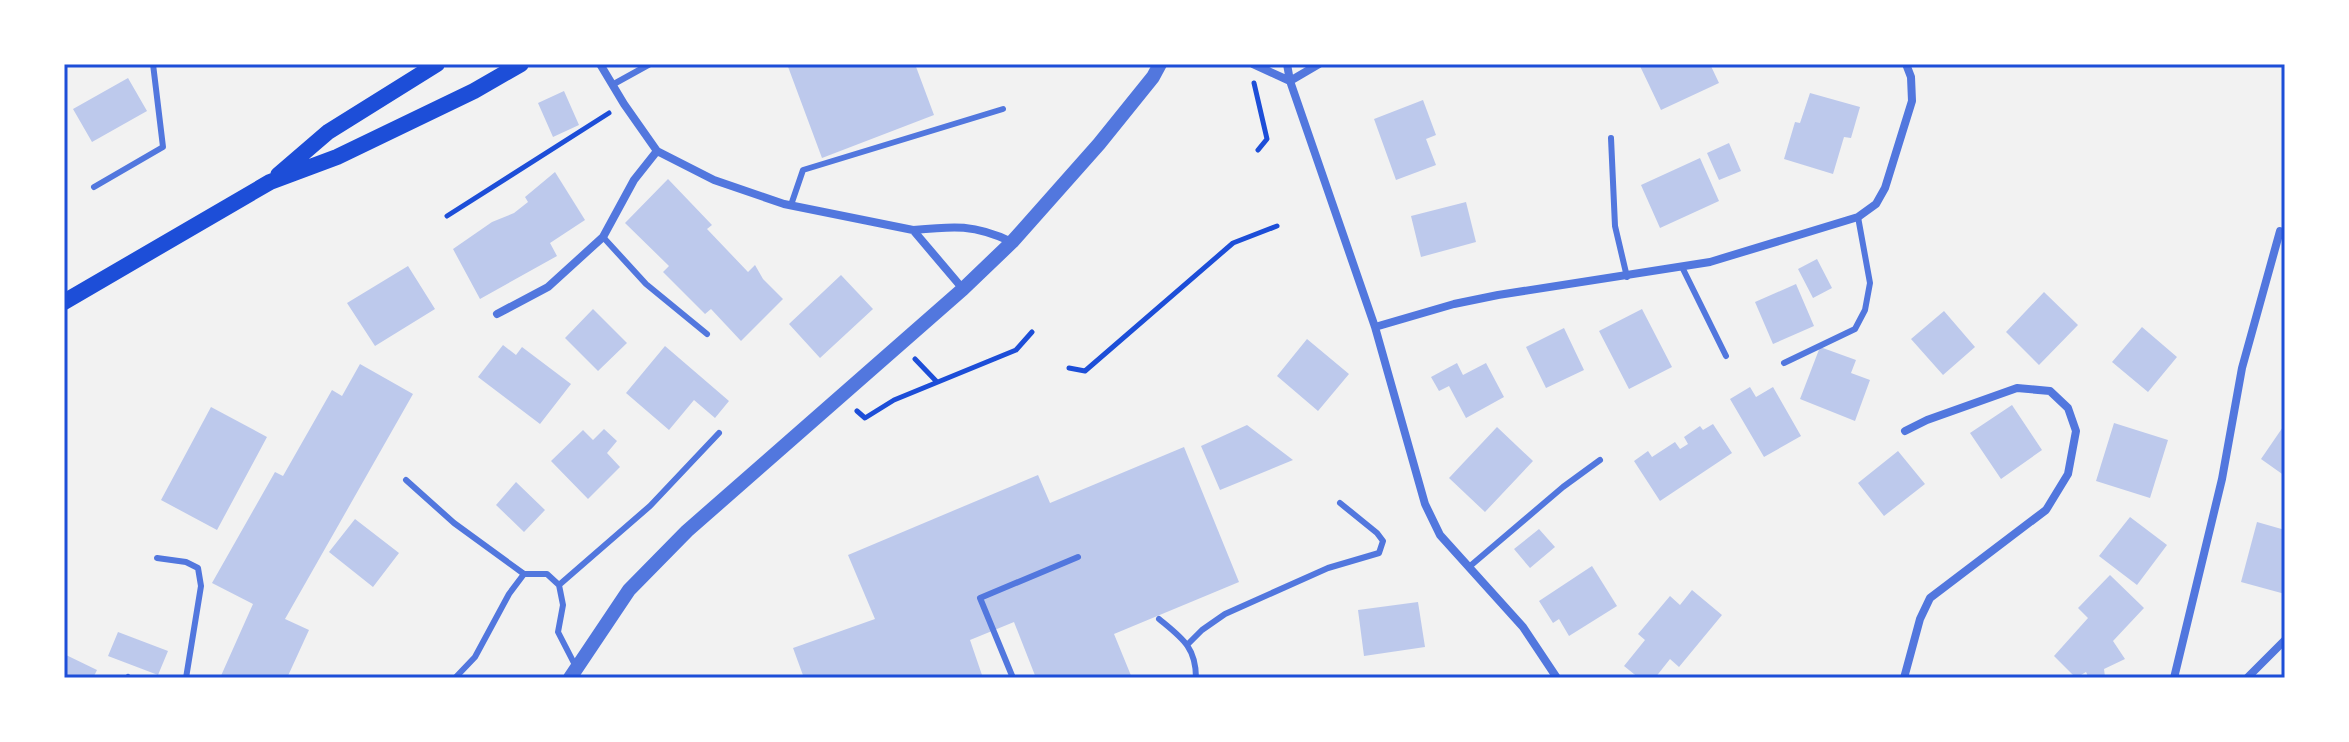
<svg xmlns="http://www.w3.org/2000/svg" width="2349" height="742" font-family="Lato,sans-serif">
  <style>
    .building { fill: #bdc9ec }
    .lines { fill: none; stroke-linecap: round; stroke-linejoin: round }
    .path { stroke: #1d4ed8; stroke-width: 5 }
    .service { stroke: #5277de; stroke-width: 6 }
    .minor { stroke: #5277de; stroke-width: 8 }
    .tertiary { stroke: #5277de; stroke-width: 14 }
    .secondary { stroke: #1d4ed8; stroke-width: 16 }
    .neatline { fill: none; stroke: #1d4ed8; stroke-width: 3 }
  </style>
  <rect width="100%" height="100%" fill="#f2f2f2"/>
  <path class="building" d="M787,64H915L934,115L822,158Z
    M1639,64H1710L1719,83L1661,110Z
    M128,78L147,111L92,142L73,109Z
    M564,91L579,125L553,137L538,103Z
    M1810,93L1860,107L1851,138L1844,137L1833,174L1784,159L1795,122L1800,123Z
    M1423,100L1436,135L1426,139L1436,165L1396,180L1374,119Z
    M1729,143L1741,171L1719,180L1707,153Z
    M1700,158L1719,201L1660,228L1641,185Z
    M555,172L585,220L550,243L557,256L480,299L453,249L492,222L514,213L528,202L525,197Z
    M668,179L712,225L707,229L748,272L755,265L763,279L783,299L741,341L711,309L705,314L663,272L669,266L625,223Z
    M1466,202L1476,242L1421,257L1411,216Z
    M1817,259L1832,288L1813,298L1798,269Z
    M408,266L435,309L375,346L347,303Z
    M841,275L873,309L820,358L789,324Z
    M1796,284L1814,326L1773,344L1755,302Z
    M2044,292L2078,325L2039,365L2006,332Z
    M593,309L627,343L598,371L565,338Z
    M1642,309L1672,367L1629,389L1599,331Z
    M1944,311L1975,347L1943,375L1911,339Z
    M2142,327L2177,357L2148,392L2112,362Z
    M1564,328L1584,370L1546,388L1526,347Z
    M1307,339L1349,374L1318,411L1277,376Z
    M503,345L516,355L522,347L571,384L540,424L478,377Z
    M665,346L729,401L715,418L694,400L669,430L626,393Z
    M1820,347L1856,360L1851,373L1870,380L1855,421L1800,399Z
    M1457,363L1463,375L1486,363L1504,397L1466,418L1449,386L1439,391L1431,377Z
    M360,364L413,394L285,619L309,630L287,678H220L253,604L212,583L275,472L283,476L332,390L342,396Z
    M1750,387L1756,397L1773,387L1801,436L1764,457L1730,399Z
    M2012,405L2042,450L2001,479L1970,433Z
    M211,407L267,437L217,530L161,500Z
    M2114,423L2168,440L2150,498L2096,481Z
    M1713,424L1732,453L1660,501L1634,461L1648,451L1652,457L1675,442L1680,449L1688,444L1684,437L1700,426L1703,430Z
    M2285,424V476L2261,459Z
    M1247,425L1293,460L1220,490L1201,446Z
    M1497,427L1533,461L1485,512L1449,478Z
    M604,429L617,441L607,453L620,467L588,499L551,461L583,430L593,440Z
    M1184,447L1239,582L1114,634L1132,678H1036L1014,622L970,640L983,678H804L793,648L875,619L848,555L1038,475L1050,503Z
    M1898,451L1925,484L1884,516L1858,483Z
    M516,482L545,510L524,532L496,505Z
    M2130,517L2167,545L2137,585L2099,556Z
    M355,519L399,553L373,587L329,552Z
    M2257,522L2285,530V594L2241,582Z
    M1539,529L1555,547L1530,568L1514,549Z
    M1592,566L1617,606L1569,636L1559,619L1553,623L1539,601Z
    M2110,575L2144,608L2113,641L2125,659L2104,669L2105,677L2089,678L2086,672L2076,678L2054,656L2088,618L2078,608Z
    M1692,590L1722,615L1679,667L1670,659L1655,678H1639L1624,666L1645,640L1638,634L1670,596L1680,605Z
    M1418,602L1425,647L1364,656L1358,610Z
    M118,632L168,651L158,675L108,656Z
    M64,654L97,670L93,678H64Z"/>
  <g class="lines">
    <path class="path" d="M1254,83L1267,139L1258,150
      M447,216L609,113
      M915,359L937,382
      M1069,368L1085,371L1233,243L1277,226
      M857,411L865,418L894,400L1016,350L1032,332"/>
    <path class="service" d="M612,85L650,64
      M1611,138L1615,226L1627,277
      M94,187L163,147L153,64
      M791,205L803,170L1003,109
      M603,237L646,284L707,334
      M1682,267L1726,356
      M1784,363L1855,329L1865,310L1870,283L1858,217
      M406,480L454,523L524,574H547L559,585L563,605L558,632L576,667
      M157,558L186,562L198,568L201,586L186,678
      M1469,567L1563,487L1600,460
      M559,585L650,506L719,433
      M1159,619C1182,638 1196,647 1196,678
      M1188,644L1202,630L1225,614L1328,568L1379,553L1383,541L1377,533L1340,503
      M127,678L128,677
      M455,678L475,657L509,594L524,574
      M1013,678L980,598L1078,557"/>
    <path class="minor" d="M600,64L624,104L657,151L714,180L784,204L913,230
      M1253,64L1290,81L1375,327L1425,504L1440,535L1523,627L1557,678
      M1287,64L1290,81L1319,64
      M963,289L913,230C954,226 974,224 1012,242
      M497,314L548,287L603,237L634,180L657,151
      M1375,327L1454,304L1498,295L1710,262L1858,217L1876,204L1885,188L1912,101L1911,77L1906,64
      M1904,678L1920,619L1930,598L2046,510L2068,474L2076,431L2068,408L2050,391L2017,388L1927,420L1905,431
      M2174,678L2222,479L2242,368L2280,231
      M2247,678L2285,640"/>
    <path class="tertiary" d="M570,678L629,590L687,531L963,289L1012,242L1099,144L1153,77L1160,64"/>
    <path class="secondary" d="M278,175L328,132L437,64
      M64,302L270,182L337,157L474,91L521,64"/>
  </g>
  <rect width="2349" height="742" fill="none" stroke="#ffffff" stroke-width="132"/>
  <rect x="66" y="66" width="2217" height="610" class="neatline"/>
</svg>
